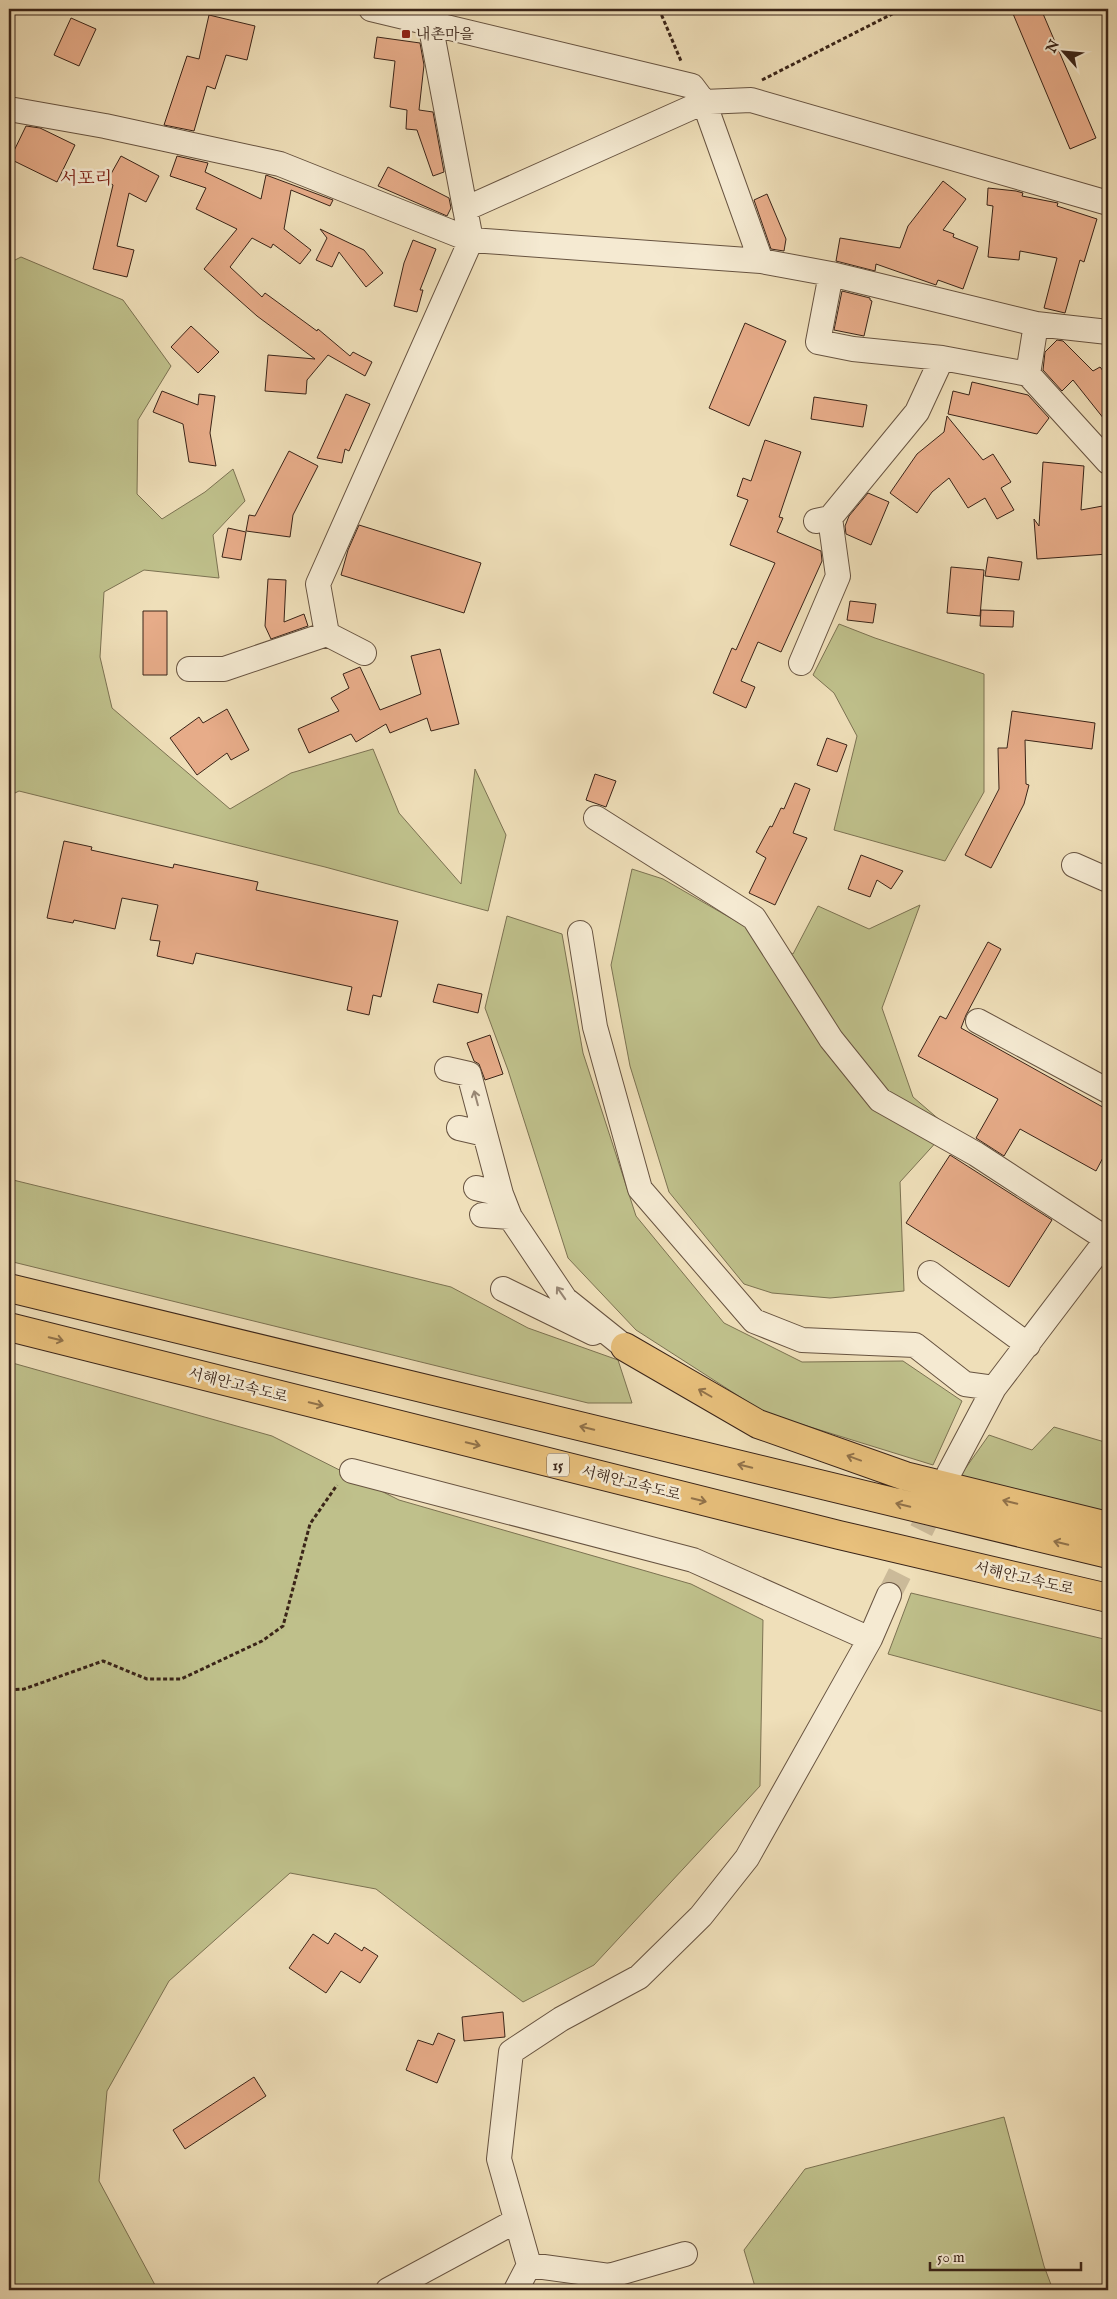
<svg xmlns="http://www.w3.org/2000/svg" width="1117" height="2299" font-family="'IM FELL English','Noto Serif KR',serif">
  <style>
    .green { fill: #bfc08b; stroke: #7c7252 }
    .building { fill: #e7ac89; stroke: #3a2418 }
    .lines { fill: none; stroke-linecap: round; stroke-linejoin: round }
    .minor-tunnel { stroke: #cbba99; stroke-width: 24; stroke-dasharray: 24 12; stroke-linecap: butt }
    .minor-casing { stroke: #675340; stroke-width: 26 }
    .highway-casing { stroke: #3a2418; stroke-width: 30 }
    .path { stroke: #3a2418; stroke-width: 3; stroke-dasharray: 4 2.5; stroke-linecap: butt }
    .minor { stroke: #f5ead2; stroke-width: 24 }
    .highway { stroke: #e8c07c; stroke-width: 28 }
    .oneway { stroke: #988775 }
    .oneway2 { stroke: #91724a }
    .poi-dot { fill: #8f2418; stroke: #f5ead2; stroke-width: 2 }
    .labels { text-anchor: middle; stroke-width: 5; stroke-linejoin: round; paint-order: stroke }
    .shield { fill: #f5ead2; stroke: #725f50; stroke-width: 1 }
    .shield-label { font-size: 14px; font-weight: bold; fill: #3a2418 }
    .poi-label { font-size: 15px; fill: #3a2418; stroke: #f5ead2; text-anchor: start }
    .street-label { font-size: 15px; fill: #3a2418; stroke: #f5ead2 }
    .quarter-label { font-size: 18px; fill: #7a1f14; stroke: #f5ead2 }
  </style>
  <rect width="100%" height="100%" fill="#efdfb9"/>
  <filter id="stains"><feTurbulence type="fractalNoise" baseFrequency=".004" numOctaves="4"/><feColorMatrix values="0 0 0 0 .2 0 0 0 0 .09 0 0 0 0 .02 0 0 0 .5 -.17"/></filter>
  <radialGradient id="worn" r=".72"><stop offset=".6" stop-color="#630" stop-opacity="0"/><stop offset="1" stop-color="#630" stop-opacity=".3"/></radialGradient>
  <path class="green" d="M21,257L123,300L171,366L138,420L137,494L162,519L205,492L233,469L245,501L213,535L219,578L144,570L104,592L100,657L112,708L230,809L291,773L373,749L399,813L461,884L475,769L506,835L488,911L325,867L19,791L9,796V263Z
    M839,624L875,638L984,674V792L945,861L834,830L857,736L834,693L813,675Z
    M632,869L663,879L793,954L818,906L869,929L920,905L882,1008L913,1097L949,1128L900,1182L904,1291L830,1298L772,1293L744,1284L669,1192L630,1066L611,965Z
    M507,916L562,934L583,1053L636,1216L724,1323L802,1362L903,1361L962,1401L933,1465L765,1413L636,1330L568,1258L508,1070L485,1008Z
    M9,1179L451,1287L528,1328L618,1360L632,1403H588L9,1261Z
    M9,1362L272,1436L399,1500L691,1584L763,1620L760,1786L594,1965L523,2002L376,1889L290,1873L169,1981L107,2091L99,2181L155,2285V2290H9Z
    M1054,1427L1108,1443V1512L960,1476L989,1435L1032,1450Z
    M911,1593L1108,1640V1713L888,1654Z
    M1004,2117L1044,2266L1053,2290H756L744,2250L805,2169Z"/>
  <path class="building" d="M1011,9H1041L1096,138L1070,149Z
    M209,15L255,26L247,60L226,55L215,89L207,86L194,131L164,125L187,56L199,59Z
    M71,18L96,29L79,66L54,55Z
    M377,37L420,43L424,65L419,110L433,112L444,172L433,176L417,130L406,129L407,110L390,107L395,61L374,58Z
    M26,126L40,128L75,145L57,182L10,159Z
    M121,156L159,176L146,202L129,193L117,246L134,250L127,277L93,269L113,185L107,181Z
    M177,156L208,163L205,172L261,199L266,175L333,200L330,206L291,190L284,229L311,250L300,264L273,244L271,248L252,238L230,267L262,297L265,293L317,331L318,329L350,356L353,352L372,362L365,376L328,355L307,380L306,394L265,391L268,355L315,359L257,316L204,269L237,229L196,209L206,188L170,176Z
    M388,167L449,198L451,208L447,216L378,186Z
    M943,181L966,199L943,230L954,234L953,237L978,247L963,289L938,280L936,285L876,264L875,271L836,261L840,238L900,248L908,226Z
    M988,188L1016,191L1023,193L1022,196L1058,203L1057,206L1097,219L1084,262L1080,260L1065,313L1044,308L1057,258L1020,251L1019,260L988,257L993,206L987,205Z
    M767,194L786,239L784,251L771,249L754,200Z
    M320,229L364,250L383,273L366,287L339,252L332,267L316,260L327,238Z
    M413,240L436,249L420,290H423L417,312L394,306L404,263Z
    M842,291L870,298V300L872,301L864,336L834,330Z
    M745,323L786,341L749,426L709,408Z
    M191,326L219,352L198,373L171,347Z
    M1057,340L1063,341L1093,371L1100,367L1108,377V424L1073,380L1062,391L1043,370L1045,352Z
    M972,382L1028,395L1049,418L1037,434L948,414L953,391L969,395Z
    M162,391L198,405L199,394L215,396L210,433L216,466L189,462L183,424L153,412Z
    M346,394L370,404L349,451L345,449L342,463L317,458Z
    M814,397L867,405L863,427L811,419Z
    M947,416L983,460L993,454L1011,482L1001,488L1014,510L997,519L985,498L968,508L949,478L932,492L917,513L890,493L917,454L944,432Z
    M765,440L801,452L779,517L783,518L777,532L821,551L822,561L781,652L758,642L741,681L755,687L746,708L713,693L732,648L736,650L775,563L730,545L748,500L737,496L743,478L751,481Z
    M289,451L318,466L293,515L290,537L246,531L249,515L255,516Z
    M1043,462L1084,466L1081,510L1108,505V554L1037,559L1034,519L1039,526Z
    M868,493L889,502L871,545L846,534L845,526L849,516Z
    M359,525L481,563L464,613L341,575L348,550Z
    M228,528L246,532L241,560L222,557Z
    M988,557L1022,562L1019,580L985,576Z
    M951,567L984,570L980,616L947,613Z
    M268,579L286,580L284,622L304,614L308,626L271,639L265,626Z
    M850,601L876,604L873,623L847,620Z
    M981,610L1014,611L1013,627L980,626Z
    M143,611H167V675H143Z
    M440,649L459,724L431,731L427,718L390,733L386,724L356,742L351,734L309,753L298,729L339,711L331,698L349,688L343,674L360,667L380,710L421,694L411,656Z
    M227,709L249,750L231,760L227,753L197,775L170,738L199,717L203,723Z
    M1012,711L1095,723L1092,749L1025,740L1026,784L1029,785L1024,804L991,868L965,855L999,789L998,748H1007Z
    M827,738L847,745L837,772L817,765Z
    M595,774L616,781L606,807L586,800Z
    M795,783L810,789L793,833L807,838L775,905L749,893L766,858L756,852L770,826L772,827L781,808L784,809Z
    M64,841L92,847L91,850L173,868L174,864L258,882L256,890L398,921L381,997L373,995L369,1015L347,1010L352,987L196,953L193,964L157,956L160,941L150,940L158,905L122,898L115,929L74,920L73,923L47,918Z
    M861,855L903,871L891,889L877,880L870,897L848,889Z
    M988,942L1001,949L966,1015L961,1028L1108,1110V1148L1096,1171L1020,1129L1004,1156L976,1138L998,1099L918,1056L940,1016L946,1019Z
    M438,984L482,994L478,1013L433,1002Z
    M490,1035L503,1074L485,1080L479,1064L474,1061L467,1043Z
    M950,1155L1052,1220L1009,1287L906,1223Z
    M335,1933L362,1951L364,1947L378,1956L360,1983L341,1971L326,1993L289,1968L313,1934L328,1944Z
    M503,2012L505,2037L464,2041L462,2017Z
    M438,2033L455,2040L437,2083L406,2070L418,2040L433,2045Z
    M254,2077L266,2096L185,2149L173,2130Z"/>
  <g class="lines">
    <path class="minor-tunnel" d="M889,1595L939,1495"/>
    <g class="minor-casing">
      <path id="minor" d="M371,9L692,86L704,102L751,100L1108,203
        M9,109L105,126L280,164L471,240L761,261L831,274L1036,324L1108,332
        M465,209L704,102L761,261
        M831,274L818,342L853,349L942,358L1028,374
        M1036,324L1028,374L1108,462
        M816,521L830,518L917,412L942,358
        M364,653L327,634L318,584L471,240L430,23
        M801,663L838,576L830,518
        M189,669H224L327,634
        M596,818L754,918L831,1039L880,1100L976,1154L1108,1240
        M1074,865L1108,880
        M580,933L595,1027L640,1189L754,1321L802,1340L915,1345L965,1384L994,1388L1108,1238
        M978,1021L1108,1091
        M447,1069L469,1074L501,1194L510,1217L565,1299L625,1347
        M459,1128L485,1134
        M476,1188L501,1194
        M482,1215L510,1217
        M930,1273L1028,1345
        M503,1289L593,1333
        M352,1471L693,1560L870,1639L889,1595
        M949,1473L994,1388
        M529,2265L609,2276L685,2254
        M388,2290L516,2221
        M516,2290L529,2265L499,2159L511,2052L561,2019L639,1977L701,1916L747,1858L870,1639"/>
    </g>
    <g class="highway-casing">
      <path id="highway" d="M9,1288L1108,1554
        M9,1327L839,1535L1108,1598
        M625,1347L758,1424L905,1476L1108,1526"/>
    </g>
    <path class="path" d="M659,9L681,61
      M762,80L902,9
      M9,1690L24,1689L103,1661L147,1679H181L262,1641L283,1626L310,1524L337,1485"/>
    <use href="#minor" class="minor"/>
    <use href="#highway" class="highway"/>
  </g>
  <defs><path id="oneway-shaft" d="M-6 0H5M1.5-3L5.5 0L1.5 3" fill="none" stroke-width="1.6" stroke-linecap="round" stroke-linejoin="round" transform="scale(1.25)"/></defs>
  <g class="oneway">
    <use href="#oneway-shaft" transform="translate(476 1098) rotate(-105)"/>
    <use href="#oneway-shaft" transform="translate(561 1293) rotate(-125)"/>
  </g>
  <g class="oneway2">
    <use href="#oneway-shaft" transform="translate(56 1339) rotate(14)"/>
    <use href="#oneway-shaft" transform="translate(705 1393) rotate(-150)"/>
    <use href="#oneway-shaft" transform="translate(316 1404) rotate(14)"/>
    <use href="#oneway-shaft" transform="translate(587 1428) rotate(-166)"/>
    <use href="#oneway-shaft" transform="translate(473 1444) rotate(14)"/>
    <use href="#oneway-shaft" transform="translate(854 1458) rotate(-160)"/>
    <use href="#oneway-shaft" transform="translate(745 1466) rotate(-166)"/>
    <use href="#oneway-shaft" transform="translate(699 1500) rotate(14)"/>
    <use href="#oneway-shaft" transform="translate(1010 1502) rotate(-166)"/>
    <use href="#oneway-shaft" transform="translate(903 1505) rotate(-166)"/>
    <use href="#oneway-shaft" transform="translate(1061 1543) rotate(-166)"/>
  </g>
  <rect class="poi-dot" x="401" y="29" width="10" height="10" rx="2.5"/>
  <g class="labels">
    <rect class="shield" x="547" y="1453.5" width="22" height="23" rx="4"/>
    <g class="shield-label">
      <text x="558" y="1470">15</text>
    </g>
    <g class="poi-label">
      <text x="416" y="39">내촌마을</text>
    </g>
    <g class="street-label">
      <text transform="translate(238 1385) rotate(14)" y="5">서해안고속도로</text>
      <text transform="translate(631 1483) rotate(14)" y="5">서해안고속도로</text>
      <text transform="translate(1024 1578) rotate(13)" y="5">서해안고속도로</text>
    </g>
    <g class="quarter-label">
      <text x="86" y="184">서포리</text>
    </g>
  </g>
  <rect width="1117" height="2299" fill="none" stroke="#efdfb9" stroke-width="30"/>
  <rect x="10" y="10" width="1097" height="2279" fill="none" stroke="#3a2418" stroke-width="2.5"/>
  <rect x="15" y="15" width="1087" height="2269" fill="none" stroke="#3a2418"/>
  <g transform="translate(1064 52) rotate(297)" stroke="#f5ead2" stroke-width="4" paint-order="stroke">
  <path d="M0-4L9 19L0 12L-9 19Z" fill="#3a2418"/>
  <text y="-8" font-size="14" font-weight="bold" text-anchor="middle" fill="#3a2418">N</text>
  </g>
  <path d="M930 2262v8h151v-8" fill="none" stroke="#3a2418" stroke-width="2.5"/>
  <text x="937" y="2262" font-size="15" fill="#3a2418" stroke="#f5ead2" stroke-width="4" paint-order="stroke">50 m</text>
  <rect width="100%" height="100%" filter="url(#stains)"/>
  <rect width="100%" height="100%" fill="url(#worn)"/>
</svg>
